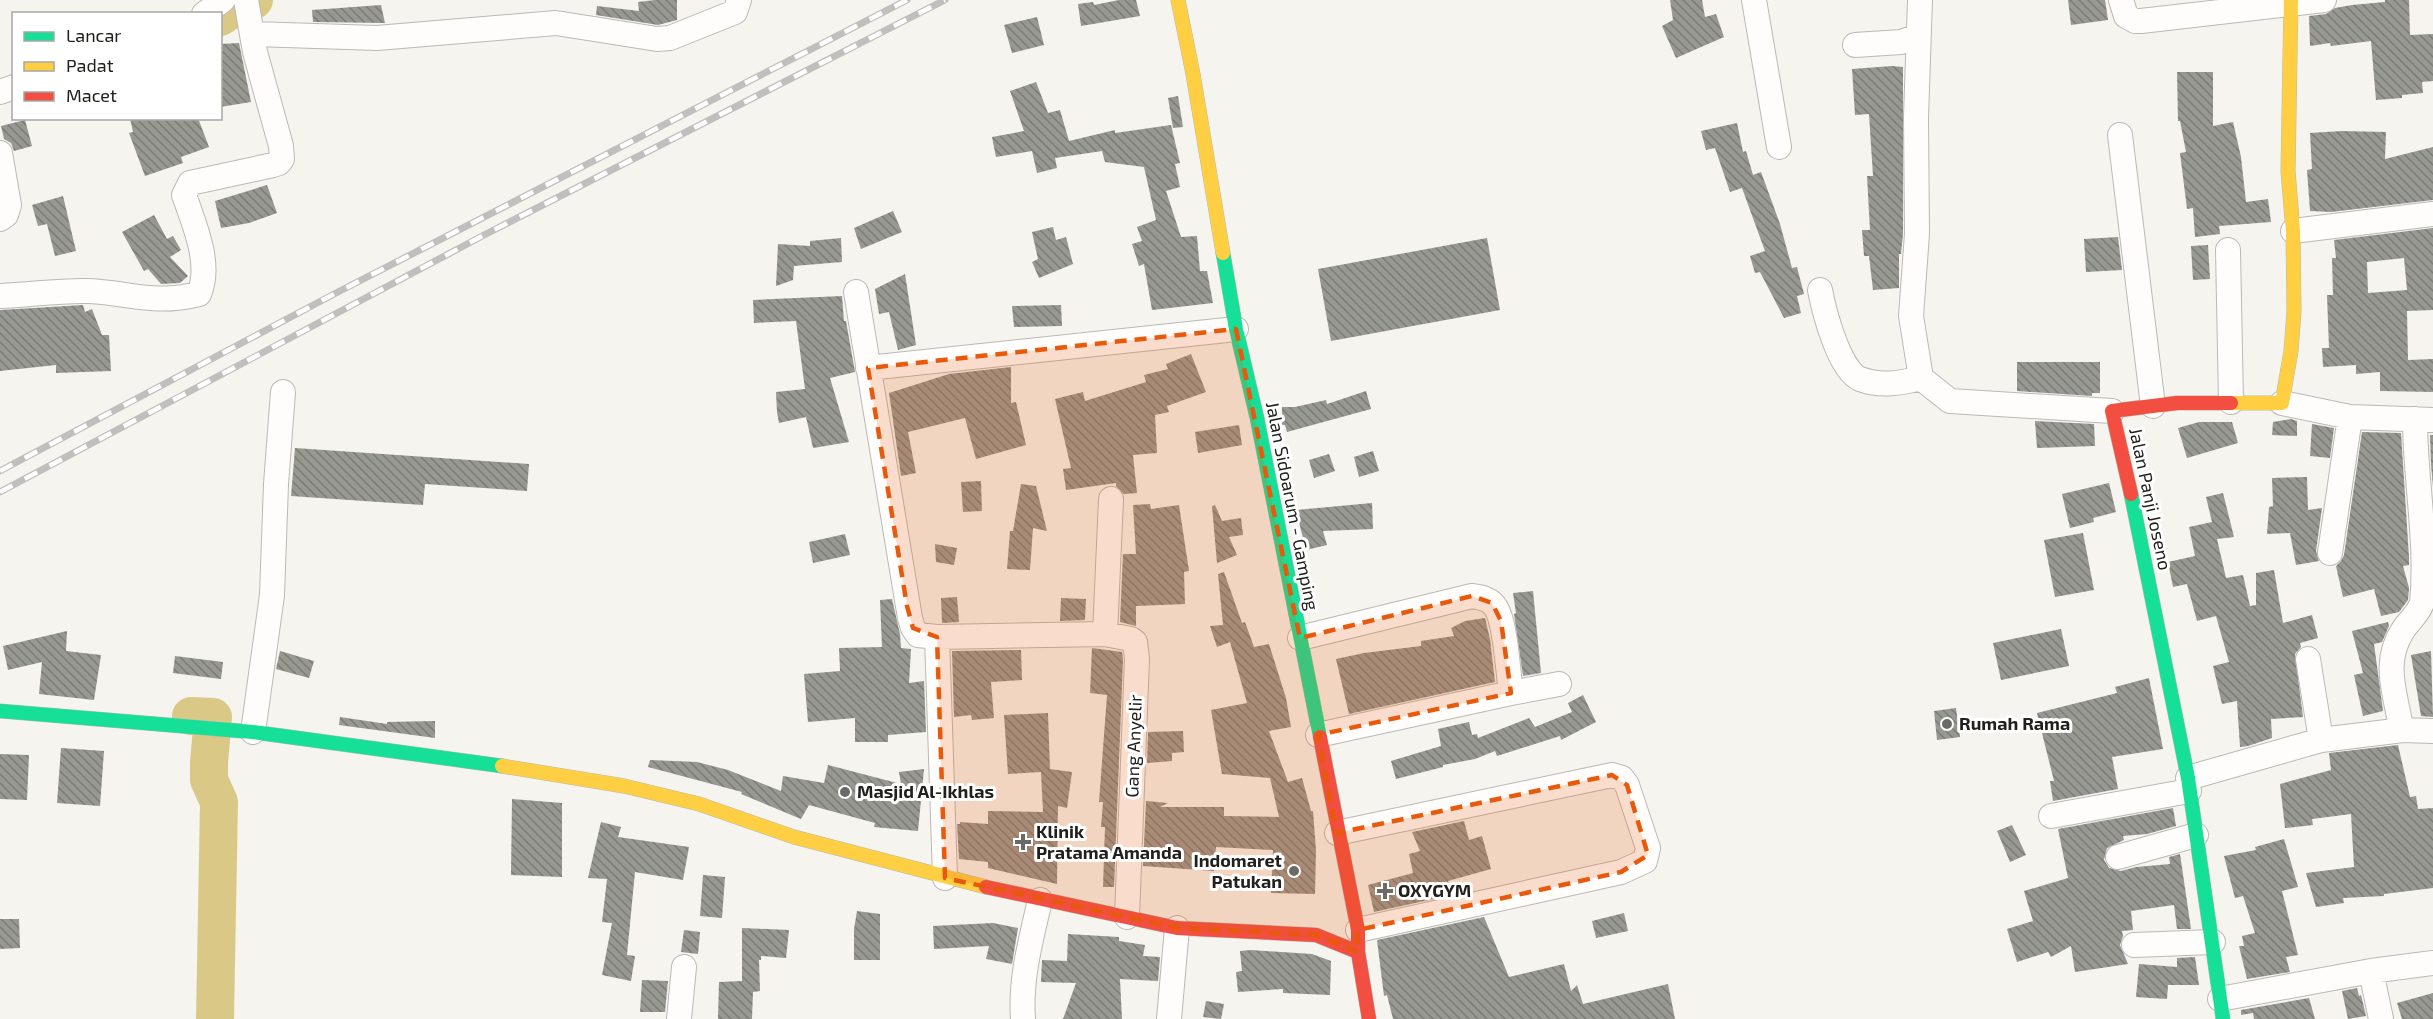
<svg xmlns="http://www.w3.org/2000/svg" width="2433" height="1019" font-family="'Exo 2',sans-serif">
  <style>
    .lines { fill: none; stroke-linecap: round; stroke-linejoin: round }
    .river { stroke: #dac986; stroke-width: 38 }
    .building { fill: url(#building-back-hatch); fill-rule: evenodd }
    .street-casing { stroke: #bab9b4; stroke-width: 26 }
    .fast-casing { stroke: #bab9b4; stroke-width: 15 }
    .slow-casing { stroke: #bab9b4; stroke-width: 15 }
    .jam-casing { stroke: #bab9b4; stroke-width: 15 }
    .street { stroke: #fefdfc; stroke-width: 24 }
    .fast { stroke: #16e098; stroke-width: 14 }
    .slow { stroke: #ffcf43; stroke-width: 14 }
    .jam { stroke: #f24e42; stroke-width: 14 }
    .rail-casing { stroke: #bfbfbe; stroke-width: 7 }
    .rail { stroke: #fff; stroke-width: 4.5; stroke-dasharray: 14; stroke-linecap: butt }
    .marked { fill: #e8590c; fill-opacity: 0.2; stroke: #e8590c; stroke-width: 4.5; stroke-dasharray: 12 8; stroke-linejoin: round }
    .poi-dot { fill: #6b6a66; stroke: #fff; stroke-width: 2 }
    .labels { text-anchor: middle; stroke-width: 6; stroke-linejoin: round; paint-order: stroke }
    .street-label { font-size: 18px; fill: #21201c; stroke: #fff }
    .poi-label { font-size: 18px; font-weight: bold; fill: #21201c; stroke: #fff; text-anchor: start }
  </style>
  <defs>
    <pattern id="building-back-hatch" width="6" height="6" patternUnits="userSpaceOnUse" patternTransform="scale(1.5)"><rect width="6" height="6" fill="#989893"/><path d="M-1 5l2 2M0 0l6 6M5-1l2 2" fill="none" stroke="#7c7c77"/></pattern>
  </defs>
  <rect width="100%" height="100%" fill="#f5f4ee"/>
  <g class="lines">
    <path class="river" d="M220,17L240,4L254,0
      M191,716L213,717L209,762V780L219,802L215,1019"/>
  </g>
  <path class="building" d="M655,0H677V20L658,25L596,15L597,6L639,11L638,2Z
    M1119,0H1136L1140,16L1081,26L1078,4L1093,2L1094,5Z
    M1670,0H1702L1705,17L1716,14L1724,37L1676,58L1662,26L1673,20Z
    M2068,0H2105L2108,20L2071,25Z
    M2385,0H2409L2410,35L2433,34V81L2422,82L2423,93L2402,95V98L2376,100L2371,41L2331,46L2330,43L2310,46L2309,16L2326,14L2335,8L2352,5L2385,2Z
    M381,5L385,23L313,22L312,10Z
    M1037,17L1044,45L1012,53L1004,25Z
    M239,43L251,102L220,107V44Z
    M1892,66L1903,67V234L1901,254H1899V288L1873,290L1869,256H1864L1862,230H1870L1867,176H1873L1869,114L1855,115L1852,69Z
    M2177,72H2213V126L2233,122L2241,157L2246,202L2268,199L2271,222L2219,226L2220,234L2195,237L2193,208L2187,209L2180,153L2186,152L2180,121H2178Z
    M1036,82L1048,113L1060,110L1069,141L1115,130V133L1171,125L1180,163L1175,164L1180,187L1166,191L1181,237L1197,236L1200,271H1207L1213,303L1152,310L1144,264L1139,266L1132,244L1142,241L1137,227L1156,220L1144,167L1105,162L1102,151L1055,158L1057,168L1037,173L1032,151L996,157L992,137L1024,131L1010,91Z
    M1178,96L1183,127L1173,128L1168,98Z
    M130,118H198L209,147L181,157L183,163L145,176L129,133L133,132Z
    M25,120L32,146L14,151L11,143L4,139L1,126Z
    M1737,123L1743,152L1746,151L1753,175L1761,172L1780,224L1792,268L1797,267L1804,294L1797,296L1801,313L1784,318L1760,272L1755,273L1750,256L1765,251L1742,188L1730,192L1715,148L1706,150L1701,131Z
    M2342,131L2386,132L2385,159L2433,147V200L2331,212L2310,211L2307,170L2312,169L2310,133Z
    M267,185L277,213L249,223L221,228L215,201Z
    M63,196L76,251L55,256L47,224L38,226L32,205Z
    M893,211L902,232L861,249L854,228Z
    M154,215L167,239L173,236L181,250L170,257L188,276L180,283L161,284L148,269L144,271L122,232Z
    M1053,227L1056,240L1066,237L1073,264L1039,278L1032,262L1038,259L1032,232Z
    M2433,228V310L2407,311L2408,360L2433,359V392L2380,391V372L2356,374V365L2323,367L2322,348H2329L2327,295H2333L2332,258H2336L2334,240ZM2404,258L2407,290L2368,293L2367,262Z
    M2118,237L2122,270L2086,272L2084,239Z
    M841,238L842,262L794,266L793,280L776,286L778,244L810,246V241Z
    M1487,238L1500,310L1331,341L1318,269Z
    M2208,245L2210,279L2193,280L2191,246Z
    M905,274L916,345L898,350L889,312L879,314L875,289Z
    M842,296L844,321H846L855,372L830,378L849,442L813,448L806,417L779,423L777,412L776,392L805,389L796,321L754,323L753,300Z
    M83,305L85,312L92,309L102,335H109L111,371L56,373V365L0,371V310Z
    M1061,305L1062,326L1014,327L1012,306Z
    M1191,354L1206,392L1167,406L1169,412L1155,415L1157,453L1133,455L1137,493L1124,494L1116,486V483L1066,490L1063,469L1071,468L1055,399L1083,392L1085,401L1146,382L1144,375L1168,369L1166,364Z
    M2017,362H2100V393H2092V396L2017,391Z
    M1011,367V403L1016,402L1026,445L976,459L965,418L908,432L916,473L901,476L889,393L949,374Z
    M1366,391L1371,409L1287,432L1285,425H1282V407H1295L1326,400L1327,404Z
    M2291,419L2297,421V436L2272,435L2273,422Z
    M2035,421L2094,424L2095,446L2037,448Z
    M2199,422H2232L2238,443L2187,458L2178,428Z
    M2312,424L2334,428L2330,458L2310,456Z
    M1239,425L1242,445L1198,453L1195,432Z
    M2362,432L2401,433L2409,557V565L2403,566L2409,588L2408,600L2399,612L2381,616L2374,589L2343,597L2336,566L2341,561L2344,555Z
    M2430,435H2433V487L2431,464Z
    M295,448L529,464L527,491L425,484L423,505L291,496Z
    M1373,451L1379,471L1359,477L1354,457Z
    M1329,454L1335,471L1314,478L1309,460Z
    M2307,477L2308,510L2322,508L2316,551L2319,561L2296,565L2290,533L2267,534L2269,507L2273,506L2272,478Z
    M981,481L982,511L963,512L961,482Z
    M2109,483L2116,512L2093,518L2094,522L2070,528L2062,494Z
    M1021,484L1036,486L1047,531L1033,528L1030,570L1007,569L1010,531H1013Z
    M2223,493L2234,537L2217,539L2226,578L2243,575L2250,606L2256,605V573L2274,570L2283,623L2312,615L2318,638L2300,643L2301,647L2295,654L2303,717L2271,719L2272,738L2248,746L2240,747L2237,701L2222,704L2213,666L2229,662L2216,616L2197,621L2187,584L2173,587L2168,562L2195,556L2189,527L2212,522L2206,497Z
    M1372,503L1373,529L1323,531L1327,545L1306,550L1296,510Z
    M1150,504L1151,509L1179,505L1189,571L1184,572L1185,604L1136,606V626L1120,622L1123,554H1136L1133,505Z
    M1215,505L1222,521L1241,518L1243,535L1229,537L1237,555L1217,563L1212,506Z
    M2083,533L2094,590L2055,597L2044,540Z
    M845,534L850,555L813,563L809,542Z
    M935,544L957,548L954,565L936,562Z
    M1224,572L1242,623L1245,622L1254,647L1269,644L1286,698L1291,727L1269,731L1288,782L1302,778L1311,811H1313L1316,850L1315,894L1271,893L1273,850L1216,847L1214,871L1143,866L1146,801L1168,803L1160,807H1224V816L1279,817L1270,778L1222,774L1211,710L1247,703L1230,642L1217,647L1210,626L1223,625L1218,574Z
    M1533,591L1541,673L1523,676L1514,614L1516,613L1513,593Z
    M957,597L959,622L942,623L941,598Z
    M1061,598L1086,599L1085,620L1060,621Z
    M892,599L900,634L901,648L911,649L909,683L924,681L926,732L888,735V742H855V718L808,722L804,674L840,671L839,648L882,647L880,600Z
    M1485,618L1490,639L1495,682L1349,714L1336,659L1364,653L1421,646V641L1454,636L1451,628L1465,621Z
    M2388,622L2389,626L2382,642L2374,644L2383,711L2363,716L2354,675L2363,673L2352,631Z
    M2061,629L2069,666L2001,680L1993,643Z
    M67,631L66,651L101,655L94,700L39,694L42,662L8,670L3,646Z
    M1092,648L1122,652L1123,660L1114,887H1103L1105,827H1101L1103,802H1099L1107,695L1090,693Z
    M1021,650L1022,680L991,682L994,718L972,720L971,715L954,717L952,651Z
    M280,651L314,661L309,678L276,669Z
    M2431,651L2433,717L2421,716L2411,655Z
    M175,656L223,662L221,679L173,673Z
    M2149,678L2163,749L2112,757L2118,789L2053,801L2050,781H2054L2037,713L2117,693L2115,687Z
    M1583,695L1596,722L1561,740L1560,736L1497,756L1495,751L1475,759L1443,765V767L1396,779L1391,761L1441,746L1438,729L1469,722L1472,735L1477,734L1478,738L1529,718L1535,727L1572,712L1568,703Z
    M1956,708L1960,737L1937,740L1934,711Z
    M1048,713L1050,769L1072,772L1067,808L1058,806L1057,884L988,868V862L959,859L957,824H960V822L988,824V811L1043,812L1041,772L1008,774L1004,715Z
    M340,717L387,724V722L435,721V738L339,725Z
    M1183,731L1184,752L1172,753V761L1147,763L1148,732Z
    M2398,745L2410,797L2416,796L2418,809L2433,808V888L2384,894V896L2343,898L2344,903L2316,907L2306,873L2354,867L2351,814L2312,819L2313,825L2285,828L2280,784L2331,770L2329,753Z
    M61,748L104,751L100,806L57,803Z
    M0,754L29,755L27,800L0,799Z
    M650,760L697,762L728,770L781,791L783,776L824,783L828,765L901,784L899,772L924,769L918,831L874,827L875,823L809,805L801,819L741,794L742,792L648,767Z
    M512,799L562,803V877L511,875Z
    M2173,808L2176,826L2147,834L2123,836L2124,840L2107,848L2104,860L2109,868L2121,871L2136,867L2170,864L2169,857L2180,854L2191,929H2177L2174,905L2131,911L2133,930L2122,931L2123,936L2120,945L2128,964L2075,972L2071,946L2051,957L2048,952L2017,962L2007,929L2033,921L2024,891L2068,878L2058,829Z
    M1464,821L1469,840L1482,836L1491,869L1448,881L1452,895L1374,912L1368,885L1413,873L1409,854L1420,851L1412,832Z
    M601,822L621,827L618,837L689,847L683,880L635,872L627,955L635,956L631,981L602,975L612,923L602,922L607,879L588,878Z
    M2012,825L2026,855L2010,862L1997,831Z
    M2284,839L2298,887L2282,891L2298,955L2286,957L2290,972L2247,979L2239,946H2244L2242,936L2255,933L2243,896L2235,898L2224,856L2256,850L2255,847Z
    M703,875L725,877L722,918L700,916Z
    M857,911L880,914V960H854V929Z
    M1624,913L1628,931L1596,938L1592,921Z
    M1484,917L1509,977L1564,964L1571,991L1577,985L1583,1004L1668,984L1675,1019H1393L1387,995L1384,996L1377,940Z
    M0,919H19L20,948L0,949Z
    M993,923L1018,928L1012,964L986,959L989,946L934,949L933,926Z
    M742,928L789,930L786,958L761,956V960H759L760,991L753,992L752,1019H718L719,982L742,981Z
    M684,930L700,932L698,954L681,952Z
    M1068,934L1119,937V941L1145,945L1143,956L1160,957L1158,981L1120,979L1122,1019H1063L1076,983L1041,982L1042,960L1067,961Z
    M1251,950L1312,954L1331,961L1330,995L1283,993V989L1238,992L1236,972L1242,971L1240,951Z
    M2195,957L2199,985H2168L2167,999L2136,997L2139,964L2177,967V958Z
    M642,980L668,981L665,1012H640Z
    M2357,988L2359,996L2361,995L2366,1016L2348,1019L2342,991Z
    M2433,993V1019H2402L2397,1003Z
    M2309,998L2315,1019H2254L2253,1013L2241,1015V1010Z
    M1206,1001L1224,1004L1221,1019L1203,1017Z"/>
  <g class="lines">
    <g class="street-casing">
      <path id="street" d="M1754,0L1779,147
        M1920,0L1916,117L1917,234L1911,316L1921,378L1950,401L2112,411
        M2121,0L2126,16L2135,21H2141L2324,0
        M204,14L223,0
        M252,34L377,38L556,23L657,39L670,38L735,12L739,0
        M1855,45L1901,42L1918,36
        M0,92L14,87
        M2120,135L2153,406
        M0,153L9,205L6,215L0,219
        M2293,231L2433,214
        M2228,250L2231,402
        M1820,290C1824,311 1839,370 1860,379C1881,387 1901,383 1921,378
        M856,292L910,618L913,628L918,635L937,637L945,878
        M0,296C29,295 60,290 89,291C131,293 154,305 199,294C212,264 194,224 184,195L190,183L273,165L279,163L282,159L281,146L255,52L246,0
        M868,368L1236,329
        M2282,403L2350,417L2433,420
        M2330,553L2350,417
        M1105,634L1111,499
        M937,637L1105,634L1131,639L1135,642L1137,659L1127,917
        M1300,638L1472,596C1481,597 1491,599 1496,608C1506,624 1508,673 1511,693L1559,684
        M2308,659L2321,740
        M2403,730L2400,722C2394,689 2383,661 2403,630C2409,621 2418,614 2422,603C2428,542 2415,480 2415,419
        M253,732L272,595L276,484L283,392
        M1318,735L1511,693
        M2188,778L2321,740L2403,730L2433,731
        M2051,816L2189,791
        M1337,833L1612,775L1622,778L1627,785L1648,848L1645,861L1621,872L1358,930
        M2118,857L2196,835
        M2134,945L2213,942
        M2371,971L2381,1019
        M2220,999L2371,971L2433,963
        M679,1019L684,967
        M1023,1019C1020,978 1031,940 1040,900
        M1169,1019L1177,928"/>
    </g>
    <g class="fast-casing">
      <path id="fast" d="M1223,253L1236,329L1257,418L1320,737
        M2131,494L2188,778L2223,1019
        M0,711L253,732L502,766"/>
    </g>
    <g class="slow-casing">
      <path id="slow" d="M1178,0L1193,74L1223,253
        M2231,403H2282L2291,351L2294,311L2293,231L2288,171L2291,0
        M502,766L624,786L699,804L794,837L986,887"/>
    </g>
    <g class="jam-casing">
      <path id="jam" d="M2131,494L2112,411L2177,403H2231
        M1320,737L1358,930V952L1369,1019
        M986,887L1177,928L1316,935L1358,952"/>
    </g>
    <use href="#street" class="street"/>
    <use href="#fast" class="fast"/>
    <use href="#slow" class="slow"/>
    <use href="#jam" class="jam"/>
    <g class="rail-casing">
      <path id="rail" d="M0,471L336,293L907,0
        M0,492L486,234L945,0"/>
    </g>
    <use href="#rail" class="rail"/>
  </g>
  <path class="marked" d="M1236,329L1300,638L1472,596L1492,603L1501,621L1511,693L1318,735L1337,833L1612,775L1627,785L1648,855L1621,872L1358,930V952L1316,935L1177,928L945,878L937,637L913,628L907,606L868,368Z"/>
  <g class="poi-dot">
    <circle cx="1947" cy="724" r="6"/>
    <circle cx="845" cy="792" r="6"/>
    <path d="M1020 833h6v6h6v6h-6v6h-6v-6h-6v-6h6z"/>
    <circle cx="1294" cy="871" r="6"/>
    <path d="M1382 882h6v6h6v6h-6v6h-6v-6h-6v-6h6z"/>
  </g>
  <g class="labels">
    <g class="street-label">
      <text transform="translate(2150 499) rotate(78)" y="6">Jalan Panji Joseno</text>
      <text transform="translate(1292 506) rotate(79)" y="6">Jalan Sidoarum - Gamping</text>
      <text transform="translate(1134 746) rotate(-88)" y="6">Gang Anyelir</text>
    </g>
    <g class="poi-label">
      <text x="1959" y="730">Rumah Rama</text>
      <text x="857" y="798">Masjid Al-Ikhlas</text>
      <text x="1036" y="838">Klinik<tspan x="1036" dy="21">Pratama Amanda</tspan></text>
      <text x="1282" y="867" text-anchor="end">Indomaret<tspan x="1282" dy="21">Patukan</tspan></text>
      <text x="1398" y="897">OXYGYM</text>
    </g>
  </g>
  <rect x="12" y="12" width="210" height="108" fill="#ffffff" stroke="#a6a6a4" stroke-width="1.5"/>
  <rect x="24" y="32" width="30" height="9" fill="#16e098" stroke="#a6a6a4" stroke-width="1.5"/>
  <text x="66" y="42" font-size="18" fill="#21201c">Lancar</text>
  <rect x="24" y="62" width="30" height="9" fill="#ffcf43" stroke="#a6a6a4" stroke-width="1.5"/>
  <text x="66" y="72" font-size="18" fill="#21201c">Padat</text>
  <rect x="24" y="92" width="30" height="9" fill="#f24e42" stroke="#a6a6a4" stroke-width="1.5"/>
  <text x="66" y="102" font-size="18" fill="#21201c">Macet</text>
</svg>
